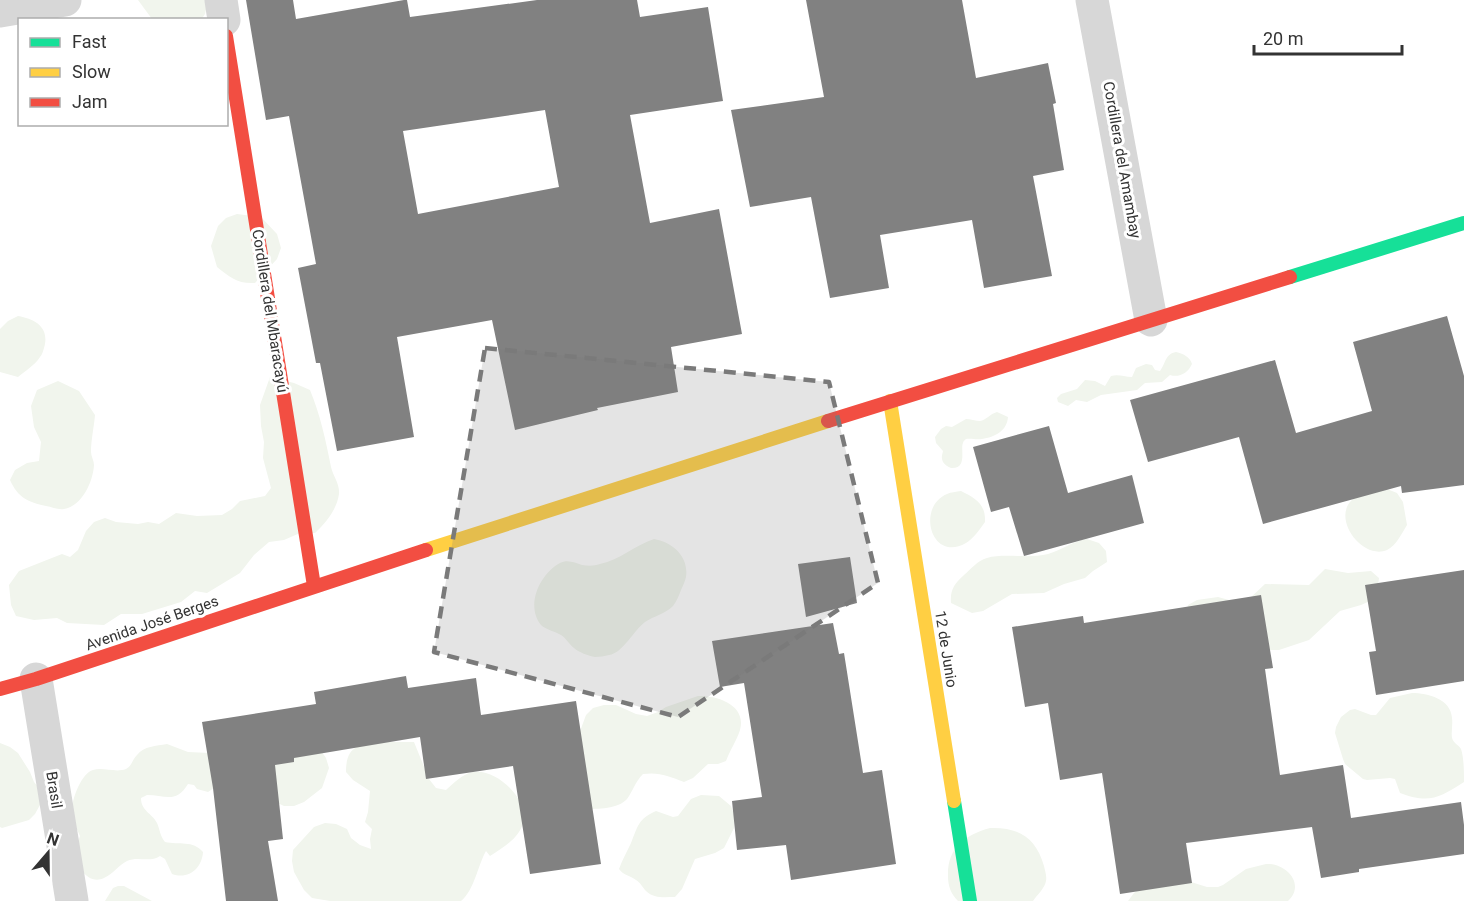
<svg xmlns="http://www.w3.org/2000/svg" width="1464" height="901" font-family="Roboto,sans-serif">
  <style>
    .green { fill: #f1f5ed }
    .building { fill: #818181; fill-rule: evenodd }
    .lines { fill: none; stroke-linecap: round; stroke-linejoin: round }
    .street { stroke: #d7d7d7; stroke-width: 33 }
    .fast { stroke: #16e098; stroke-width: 14 }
    .slow { stroke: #ffcf43; stroke-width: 14 }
    .jam { stroke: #f24e42; stroke-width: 14 }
    .marked { fill: #7a7a7a; fill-opacity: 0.2; stroke: #7a7a7a; stroke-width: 4.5; stroke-dasharray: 12 8; stroke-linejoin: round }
    .labels { text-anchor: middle; stroke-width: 6; stroke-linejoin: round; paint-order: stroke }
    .street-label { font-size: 15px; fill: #333; stroke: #fff }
  </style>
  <rect width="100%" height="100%" fill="#fff"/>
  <path class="green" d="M138,0H208L205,14L201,20L152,19Z
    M237,214L261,217L277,234L281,248L277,259L255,283C237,284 230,277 217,267L211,246L218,226L226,218Z
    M18,316C36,319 50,328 44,348C43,351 42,355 40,357C35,365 25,371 18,377L0,372V329L8,321Z
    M1176,352C1184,354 1190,357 1192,364C1188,373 1179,378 1170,375L1162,382L1145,383L1137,390L1101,395L1087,402L1076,400L1068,406L1058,402L1057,398L1061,394L1077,389L1085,380L1095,381L1105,386L1111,376C1119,374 1124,377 1132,377L1136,368L1146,364L1152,365L1155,370L1160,371C1166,363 1165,354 1176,352Z
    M270,377L294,383L310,390C320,414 326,441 331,467C333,476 340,484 339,494C337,509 326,523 315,533H300L284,540L269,542L254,555L240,573L207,593L195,591L181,602L142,614H121L104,625L67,623L57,618L34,620L16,616L11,605L9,585L19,571L62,554L70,557L78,550L86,531L94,522L105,518L116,522L138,524L148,522L159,524L176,513L197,516L222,515L232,509L240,501L265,496L271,488L263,458L264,442L261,426L260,405Z
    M58,381L79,391L95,415C94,427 91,440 91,452C91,456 94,461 94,465C93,482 82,506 64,509C58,510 52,507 46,506C28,502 18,498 10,480L15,470L27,463L39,461L41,442L34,427L31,406L37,390Z
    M997,412L1008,417C1007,431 995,437 982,439C976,440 971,438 966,439C965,440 963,441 963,443C960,449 968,469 951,468C948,467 945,465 943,462C941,457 942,456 943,451L936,443L935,437L941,429L946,426L952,427L966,419C970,419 976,421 980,421C986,420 990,414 997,412Z
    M1387,489L1397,493L1403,502L1407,525C1402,533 1396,546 1387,550C1361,561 1328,514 1356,497C1363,493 1379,491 1387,489Z
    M961,491C975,498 986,504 985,522C980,529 973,539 966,543C931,563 916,507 947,494C951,492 956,492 961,491Z
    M654,539C672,542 689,556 686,577C685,581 683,586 681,590C679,595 677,601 673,606C665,614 654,616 645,622C634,630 623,653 609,655C605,656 599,657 595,657C589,656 578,652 574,648C569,644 566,638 561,635C555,631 546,630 541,625C525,605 540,574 560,563C568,559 575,563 582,565C589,566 594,566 600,564C620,560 635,545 654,539Z
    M1087,539L1099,543L1106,551L1107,562L1093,571L1085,578L1064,584L1044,593L1012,594L983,611L972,613L951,603C950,590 954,584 964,575C971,569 977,561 987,558C1004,553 1029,559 1048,554C1062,550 1073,541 1087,539Z
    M1325,569L1348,573L1371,571L1379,578L1377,593L1370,601L1361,605L1340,611L1309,640L1279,650H1268L1186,616L1188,605L1197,600L1218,597L1229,600L1249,599L1265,584L1309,585Z
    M1412,693C1428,693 1451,699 1452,718C1453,725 1451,731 1452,738C1454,744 1458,744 1461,749C1464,758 1464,772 1464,782C1439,798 1429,804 1400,793L1395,779L1390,778L1367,780L1363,779L1345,764L1343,759L1335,733L1336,727L1341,717L1350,710L1355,709L1371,715H1376L1390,698Z
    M698,696C717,695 747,705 740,730C737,740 730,750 726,761L718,764H708L693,778L684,782C668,776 660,772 643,774C635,782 633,791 627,799C618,809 598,809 585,809L575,745L586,715L593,708L604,705H616L636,714L647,716L658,712L666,707Z
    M313,739L326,758L329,768L322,788L304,802L294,806H284L265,797L252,768Z
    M380,742H414L429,779L436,788L446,790C454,783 462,774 473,772C493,769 516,789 522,807C523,812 525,816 524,820C520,838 504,847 490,856L486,851C478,865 474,891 461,901H330L312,898L304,890L294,872L292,861L293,850L314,827L325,823L336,824L347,829L351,838L360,845L371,849L370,839L372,829L365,822L368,812L370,791L353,780L346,772C346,746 358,745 380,742Z
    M0,743L10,747L18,753L30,772L34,782L39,788L41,803L35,814L29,820L2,828L0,827Z
    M167,744L188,752L210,753L217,786L208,792L197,789L194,785L188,784C176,804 165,795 147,795L141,798C141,811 152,813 157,823C160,830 160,836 165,842C179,845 193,840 203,852C202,868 189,880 172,874L165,859L160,856C150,863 138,856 127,861C119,865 113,874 104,878C88,886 74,864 75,850C76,845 79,840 80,836C77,829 73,822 72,814C70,803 81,773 93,770C103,767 116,773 126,769C132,766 132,760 137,755C144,746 156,746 167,744Z
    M701,795L719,796L731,806L735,817L734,828L724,848L715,853L695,859L682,889L675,897C665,897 654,899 646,891C643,888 640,882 636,880C630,875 624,876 619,869C622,860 627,852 631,843C638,826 638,819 656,811L673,817L678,816L691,799Z
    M990,828C1019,827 1036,838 1044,866C1045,871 1047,876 1046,881C1045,888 1037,895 1033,901H958C951,894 948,886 948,876C947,848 965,835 990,828Z
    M1266,864C1286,863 1306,884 1288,901H1128L1134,893L1143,886L1191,882L1207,887H1218L1223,885L1246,869Z
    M118,886H124L152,901H105L113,888Z"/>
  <path class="building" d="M246,0H293L296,19L404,0H407L410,17L537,0H637L640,17L708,7L723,101L630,115L650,223L719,209L742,334L671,347L678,392L597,408L598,410L515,430L492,320L397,337L414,437L337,451L320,363H316L298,268L316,264L289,116L266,120ZM545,110L559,187L418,214L403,131Z
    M806,0H962L976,78L1048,63L1056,103L1053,104L1064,170L1033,176L1052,276L984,288L972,220L880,235L889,288L830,298L811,197L750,207L731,110L824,97Z
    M1447,316L1464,376V485L1402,493L1401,486L1263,524L1239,437L1148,462L1130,400L1275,360L1296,433L1372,411L1353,342Z
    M1049,426L1068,493L1132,475L1144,523L1024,556L1009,507L991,512L973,447Z
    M850,557L857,603L806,617L798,564Z
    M1464,570V681L1376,695L1369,652L1376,651L1365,585Z
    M1261,595L1273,668L1265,669L1280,775L1343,765L1351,818L1461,802L1464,825V854L1359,869V872L1321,878L1312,827L1186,843L1192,883L1120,894L1102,773L1060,780L1048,703L1025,707L1012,627L1083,616L1084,623Z
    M833,623L839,654L844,653L863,773L882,770L896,864L791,880L786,845L737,850L732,801L762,797L744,683L720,687L712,641Z
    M406,676L408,688L476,678L481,715L576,701L601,864L530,874L513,766L426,779L420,737L294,758V762L275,765L283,839L268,841L278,901H226L213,788L202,722L316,704L314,692Z"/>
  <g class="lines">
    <path class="street" d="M221,0L224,20
      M1092,0L1151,320
      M0,11L65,0
      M36,679L72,901"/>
    <path class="fast" d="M1290,277L1464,223
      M954,801L970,901"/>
    <path class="slow" d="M890,401L954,801
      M426,550L828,421"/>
    <path class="jam" d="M226,36L314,586
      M828,421L1290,277
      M0,689L36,679L426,550"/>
  </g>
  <path class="marked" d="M485,348L829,382L878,583L678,717L434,652Z"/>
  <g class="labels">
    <g class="street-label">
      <text transform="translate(1122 160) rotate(80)" y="5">Cordillera del Amambay</text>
      <text transform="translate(270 311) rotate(81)" y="5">Cordillera del Mbaracayú</text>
      <text transform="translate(152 623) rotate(-19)" y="5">Avenida José Berges</text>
      <text transform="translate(946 649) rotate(81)" y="5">12 de Junio</text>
      <text transform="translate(54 790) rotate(81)" y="5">Brasil</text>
    </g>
  </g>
  <rect x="18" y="18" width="210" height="108" fill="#ffffff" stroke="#adadad" stroke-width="1.5"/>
  <rect x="30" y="38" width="30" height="9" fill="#16e098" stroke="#adadad" stroke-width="1.5"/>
  <text x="72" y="48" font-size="18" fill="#333333">Fast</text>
  <rect x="30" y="68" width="30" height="9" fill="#ffcf43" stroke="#adadad" stroke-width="1.5"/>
  <text x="72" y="78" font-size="18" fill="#333333">Slow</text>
  <rect x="30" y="98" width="30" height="9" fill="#f24e42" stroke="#adadad" stroke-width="1.5"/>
  <text x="72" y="108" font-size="18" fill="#333333">Jam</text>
  <g transform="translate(48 853) rotate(20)" stroke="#ffffff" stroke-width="4.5" paint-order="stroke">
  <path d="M0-4.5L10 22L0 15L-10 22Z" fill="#333333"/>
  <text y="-9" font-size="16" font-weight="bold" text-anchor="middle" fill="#333333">N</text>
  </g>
  <path d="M1254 45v9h148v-9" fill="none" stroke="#333333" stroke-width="3"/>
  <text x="1263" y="45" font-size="18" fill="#333333" stroke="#ffffff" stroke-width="4.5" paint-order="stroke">20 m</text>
</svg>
